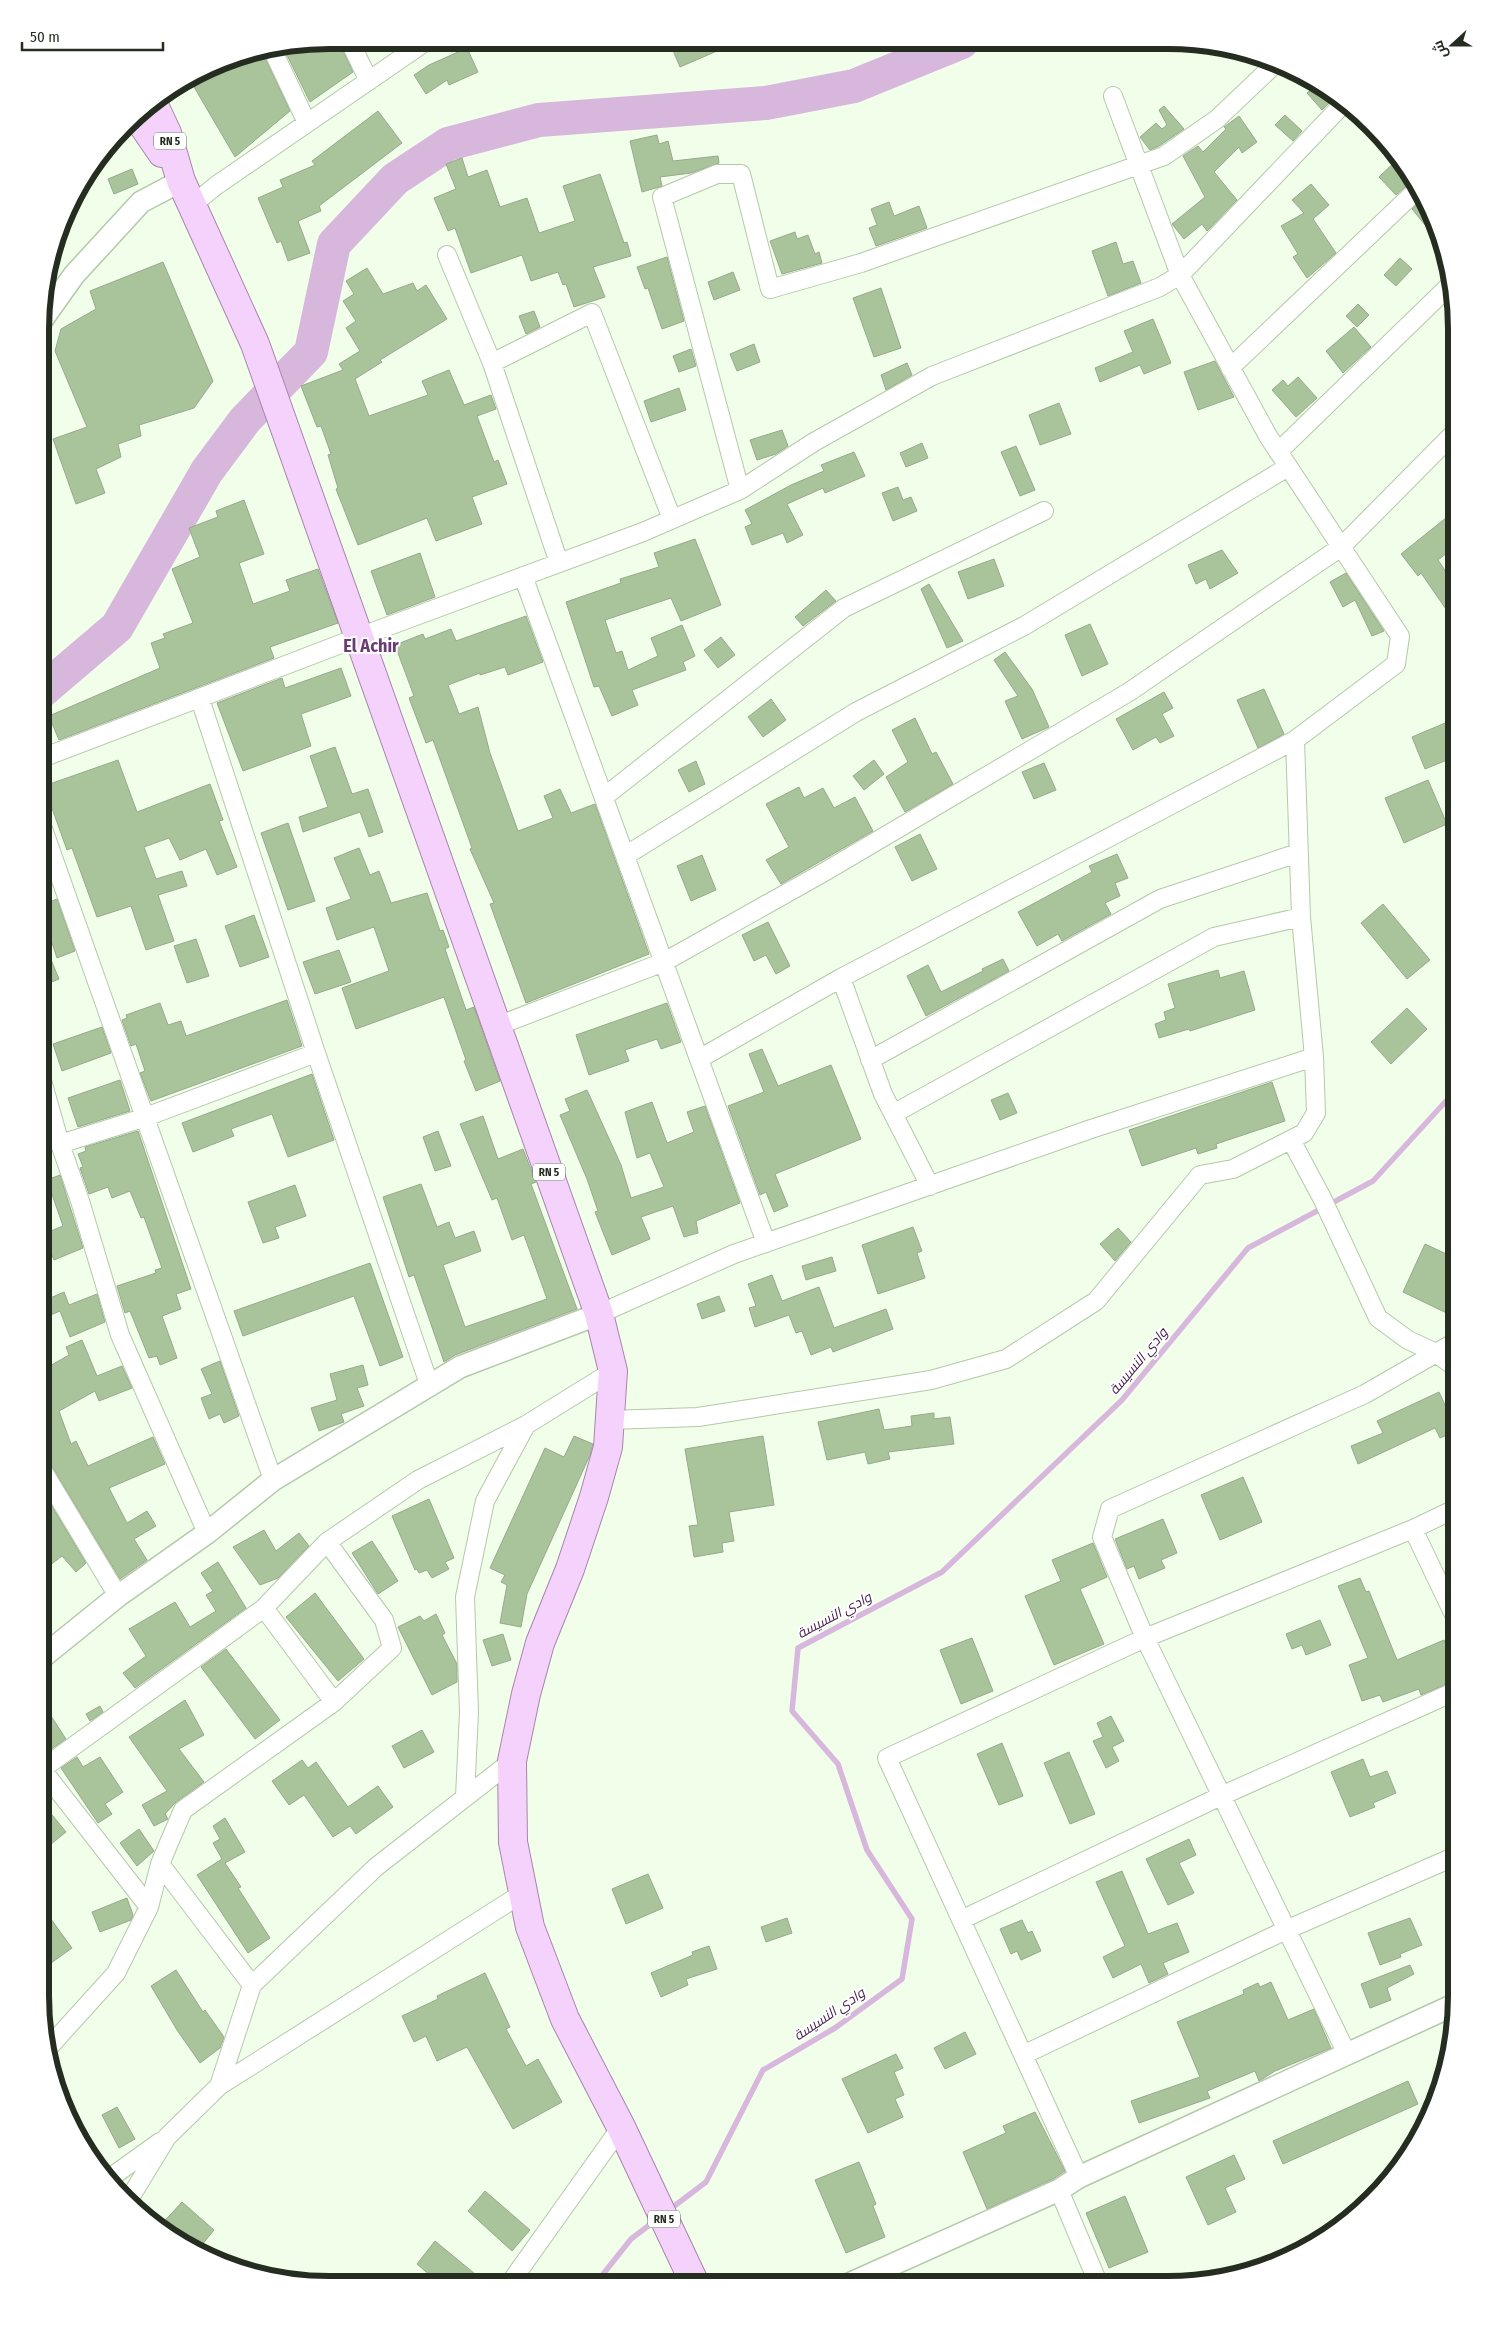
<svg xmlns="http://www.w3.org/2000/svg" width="1497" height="2325" font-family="'Fira Sans Condensed',Cairo,sans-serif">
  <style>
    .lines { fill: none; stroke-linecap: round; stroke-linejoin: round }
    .stream { stroke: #d8b7dd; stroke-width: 5.5 }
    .river { stroke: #d8b7dd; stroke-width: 34 }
    .building { fill: #a9c49b; stroke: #96aa8b }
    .minor-casing { stroke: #b4c9a9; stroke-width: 20 }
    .tertiary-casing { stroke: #b4c9a9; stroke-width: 24 }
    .primary-casing { stroke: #a885ad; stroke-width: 30 }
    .minor { stroke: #fff; stroke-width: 18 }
    .tertiary { stroke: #fff; stroke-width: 21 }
    .primary { stroke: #f5d2fb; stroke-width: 28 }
    .labels { text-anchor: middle; stroke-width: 4; stroke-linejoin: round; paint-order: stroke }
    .shield { fill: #fff; stroke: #666c64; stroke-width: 1 }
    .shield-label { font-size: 11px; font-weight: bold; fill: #252d21 }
    .water-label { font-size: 14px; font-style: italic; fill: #431b4a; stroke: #fff }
    .district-label { font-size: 18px; font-weight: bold; fill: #6a3d72; stroke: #fff }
    .rim { fill: none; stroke: #252d21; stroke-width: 6 }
  </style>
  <rect width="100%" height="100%" fill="#f0feea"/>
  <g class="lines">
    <path class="stream" d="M669,2210L706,2182L763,2070L835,2028L902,1979L912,1919L867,1850L838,1764L792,1711L798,1648L942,1572L1122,1400L1248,1248L1373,1181L1457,1089
      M596,2283L631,2239L656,2220"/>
    <path class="river" d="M42,691L117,627L207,471L245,420L311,352L334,244L395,179L448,144L539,120L766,103L854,86L962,42"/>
  </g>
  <path class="building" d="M329,40H338L353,72L310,102L284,49Z
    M669,41H740L680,67Z
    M467,48L478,72L449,85L447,80L426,94L414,75L429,65Z
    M263,53L290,111L235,157L190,80L218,62Z
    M1317,84L1337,95L1322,110L1307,93Z
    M1164,106L1184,129L1159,146L1150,150L1140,137L1156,123L1162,129L1167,125L1159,110Z
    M378,111L402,143L319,206L321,211L298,221L310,253L288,261L281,241L277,243L258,198L283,187L280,180L315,165L312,161Z
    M1285,115L1302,131L1293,141L1275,125Z
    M1239,116L1257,142L1242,153L1239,147L1214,172L1237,200L1207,231L1202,224L1184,239L1172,224L1205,197L1183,156L1198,146L1203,152L1226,129L1224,127Z
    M657,135L659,144L668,141L673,161L718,156L719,163L691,173L660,177L662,186L642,192L630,141Z
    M1400,157L1413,180L1396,195L1379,177Z
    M462,158L468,177L487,170L500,207L527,198L539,233L575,221L563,186L600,174L624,243L627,242L631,256L593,267L605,297L574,307L566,284L563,285L558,272L531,281L522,255L471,273L455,228L448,231L434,198L456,189L446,164Z
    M132,169L138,184L114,194L108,179Z
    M1311,184L1329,205L1313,219L1336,253L1307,278L1293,257L1298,254L1281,226L1304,213L1292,200Z
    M1424,198L1435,218L1439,242L1412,209Z
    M889,202L894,216L919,206L927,228L876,246L869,228L877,225L871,209Z
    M795,232L797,239L808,235L815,254L819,252L822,263L782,274L770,241Z
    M1116,242L1123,264L1133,261L1141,283L1108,296L1092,251Z
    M667,257L684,321L662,329L648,288L645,289L637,267Z
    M1400,258L1412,269L1396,286L1384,275Z
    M163,262L213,381L194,408L139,425L141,436L118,444L121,457L96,469L105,493L76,504L53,439L87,427L55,351L61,329L96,309L90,291Z
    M367,268L383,294L413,283L417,291L426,285L447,319L380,360L382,362L355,379L369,416L428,395L422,381L449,370L464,405L491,395L496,409L477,416L494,462L498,460L507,484L472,497L482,524L436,541L427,518L358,545L336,489L338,488L328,455L331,454L321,426L317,427L301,386L343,370L339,364L360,351L346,328L356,321L343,301L354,294L346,281Z
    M733,272L740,290L714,300L708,282Z
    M881,288L901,348L874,357L853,298Z
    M1358,304L1369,315L1357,327L1346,316Z
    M534,311L540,327L526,334L519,316Z
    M1153,319L1171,363L1144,374L1140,365L1100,382L1095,368L1133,352L1124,331Z
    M1354,327L1371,347L1343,373L1326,351Z
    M754,344L760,362L737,371L730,354Z
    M691,349L696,366L679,372L673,356Z
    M1215,361L1234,397L1198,410L1184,372Z
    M907,363L912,375L886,390L881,375Z
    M1298,377L1317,398L1296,417L1272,390L1283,380L1288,386Z
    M679,388L686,410L651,422L644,401Z
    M1059,403L1071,434L1040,445L1029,415Z
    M782,430L788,446L776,454L757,460L750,440Z
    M922,443L928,458L906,467L900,453Z
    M1016,446L1035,490L1020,496L1001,452Z
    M854,452L865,476L825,493L823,488L787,504L803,535L787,543L783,533L752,545L745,527L752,524L745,510L791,485L824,471L821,465Z
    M898,487L903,500L911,497L917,511L893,521L882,493Z
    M244,500L264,554L239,563L253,604L290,591L286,580L318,569L338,623L270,647L274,658L59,740L49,716L160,668L151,643L165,638L163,634L193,623L172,569L200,557L189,528L218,517L216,511Z
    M1457,509V545L1438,560L1457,588V606L1448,612L1421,573L1418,576L1401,554Z
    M695,539L721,605L681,621L671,598L605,620L616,653L622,651L628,670L658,656L651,638L682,625L695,656L683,662L686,670L632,690L638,705L612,716L599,686L594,687L566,602L621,583L620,579L659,567L654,553Z
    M1222,550L1238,573L1210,589L1206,579L1196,584L1188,565Z
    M420,553L435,597L387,615L371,571Z
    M994,559L1004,586L968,599L958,572Z
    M1346,573L1384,631L1372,636L1355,600L1343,607L1330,582Z
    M929,584L963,641L947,648L921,589Z
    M826,590L836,601L803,626L795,617Z
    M526,616L543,662L508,675L505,667L480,675V673L448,685L459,714L478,707L490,753L518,831L553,818L544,796L560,789L571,813L595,804L649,954L526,1003L490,904L494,903L470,849L472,848L433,740L426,743L409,698L414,696L395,645L423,634L425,639L451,629L456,641Z
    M1090,624L1108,664L1082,676L1065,635Z
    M721,637L735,655L718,668L704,650Z
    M1005,652L1032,689L1049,727L1022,739L1005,701L1018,696L994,660Z
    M341,668L351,696L301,714L311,746L243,771L217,703L282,678L285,688Z
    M1264,689L1284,734L1258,748L1237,700Z
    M1164,692L1173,708L1162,714L1174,736L1160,743L1156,737L1133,750L1116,719Z
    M771,699L786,720L763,737L748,717Z
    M915,718L932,754L936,752L953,784L905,812L886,777L908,762L892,730Z
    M1457,718V756L1425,769L1412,737Z
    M335,747L352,794L368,789L383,832L369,837L360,812L303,832L299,817L328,807L310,756Z
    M118,760L137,812L210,784L223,820L219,821L237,867L217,875L206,849L180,860L169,838L144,847L156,879L182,871L187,886L158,895L174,941L146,950L131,906L97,917L72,848L67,850L44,786Z
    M874,760L884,774L864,790L853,776Z
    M696,761L705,784L689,792L678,770Z
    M1044,763L1056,790L1034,799L1022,772Z
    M1428,780L1447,824L1404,843L1385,798Z
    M799,787L804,798L823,788L834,808L855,797L873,831L781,884L766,860L789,847L766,804Z
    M288,823L315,901L288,910L261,833Z
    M920,834L937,869L912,881L895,847Z
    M359,848L370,875L379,871L391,903L427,893L440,931L443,930L449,947L445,949L466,1010L474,1007L500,1081L476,1091L464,1061L466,1060L444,997L356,1029L342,988L389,971L374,927L337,940L326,908L351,899L334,858Z
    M1117,854L1128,878L1115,883L1120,896L1105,903L1111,914L1062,941L1058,934L1037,946L1018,912L1092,872L1089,866Z
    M702,855L716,890L691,901L677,866Z
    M57,899L75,951L57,958L42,913V905Z
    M1383,904L1430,960L1407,979L1361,923Z
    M254,915L269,957L240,967L225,926Z
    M768,922L790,966L776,974L766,955L754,961L742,935Z
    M42,938L59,979L41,986Z
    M196,939L209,976L187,983L174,946Z
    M339,950L351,982L315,994L303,962Z
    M1003,959L1009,971L926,1016L907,976L928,965L941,992L983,971L982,969Z
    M1218,970L1220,978L1244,971L1255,1010L1190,1031L1189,1029L1159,1038L1155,1024L1166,1020L1164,1012L1175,1008L1168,984Z
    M287,1000L302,1046L151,1101L140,1073L145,1071L136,1044L131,1046L122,1020L127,1018L126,1015L160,1003L168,1025L181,1021L186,1036Z
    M667,1003L681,1042L661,1049L657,1039L625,1050L629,1061L589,1075L576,1035Z
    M1407,1008L1427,1029L1391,1064L1371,1042Z
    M102,1027L111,1053L62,1071L53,1044Z
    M762,1049L778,1086L831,1065L861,1139L775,1174L788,1206L774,1212L766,1192L760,1195L728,1106L764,1092L749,1054Z
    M312,1074L334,1140L288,1157L272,1114L231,1129L234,1136L193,1152L182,1123Z
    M120,1080L130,1111L78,1127L68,1098Z
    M1272,1082L1285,1121L1216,1144L1217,1148L1198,1154L1196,1148L1142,1166L1129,1130Z
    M587,1090L621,1165L631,1198L664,1187L650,1153L637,1158L625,1112L652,1102L667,1143L694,1132L687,1112L705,1106L740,1203L696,1221L698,1233L684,1237L673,1206L641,1217L650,1239L612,1255L595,1212L598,1211L587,1179L560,1115L570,1111L565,1099Z
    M1008,1093L1017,1113L1000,1120L991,1100Z
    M483,1116L498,1159L523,1149L536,1182L531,1184L577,1309L455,1355L444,1362L414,1275L409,1277L383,1197L421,1184L437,1227L449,1222L455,1238L474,1231L481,1251L443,1265L465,1327L547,1299L524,1235L512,1240L497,1198L492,1200L460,1124Z
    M138,1131L191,1289L176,1294L181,1309L162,1316L177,1358L160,1365L157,1356L149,1358L130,1311L125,1313L117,1286L156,1273L155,1270L162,1268L144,1217L141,1218L130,1191L112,1198L108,1187L89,1194L80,1168L83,1167L78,1154L86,1151L85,1147Z
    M438,1131L451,1166L435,1171L423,1137Z
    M60,1175L83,1248L54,1260L49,1248L41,1252V1235L63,1226L47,1180Z
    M295,1185L306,1216L275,1227L279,1238L263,1243L248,1202Z
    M913,1227L922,1251L917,1253L925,1278L878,1294L862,1245Z
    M1118,1228L1131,1242L1115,1261L1100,1244Z
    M1425,1244L1457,1259V1318L1403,1292Z
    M832,1257L836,1271L806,1280L802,1266Z
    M370,1263L403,1357L380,1366L354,1296L243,1336L234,1311Z
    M772,1275L782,1301L819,1287L834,1328L886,1309L893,1329L833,1352L831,1347L811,1355L802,1331L796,1333L789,1315L755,1327L749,1308L756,1306L748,1284Z
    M64,1292L69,1305L97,1294L105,1322L70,1337L60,1311L41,1319V1302Z
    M719,1296L725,1311L702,1319L697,1304Z
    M82,1340L97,1376L122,1366L132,1388L99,1401L95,1391L59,1411L71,1444L76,1441L88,1466L153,1437L165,1464L109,1488L127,1523L147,1511L156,1526L134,1539L147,1560L120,1579L50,1463L41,1457V1371L69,1355L66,1347Z
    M220,1361L239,1416L224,1423L220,1414L209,1419L201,1398L212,1394L201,1369Z
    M363,1365L368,1385L357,1388L364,1406L341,1414L344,1422L319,1431L311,1408L337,1400L330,1374Z
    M1439,1392L1457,1431L1440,1438L1435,1428L1358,1464L1351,1446L1383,1433L1377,1421Z
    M879,1409L884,1430L912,1426L911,1416L934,1413V1419L950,1417L954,1444L888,1452L890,1459L868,1464L865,1452L827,1460L818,1422Z
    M574,1436L593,1444L590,1455L527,1594L521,1627L500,1623L507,1585L501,1582L505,1575L490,1568L545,1448L564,1457Z
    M763,1436L774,1505L729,1512L734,1541L722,1543L723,1552L694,1557L689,1526L698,1525L685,1449Z
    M1243,1477L1262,1522L1220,1540L1201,1495Z
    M41,1488L86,1563L76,1572L62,1556L49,1566L41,1556Z
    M429,1499L454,1558L445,1562L449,1569L432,1578L427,1570L419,1573L417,1569L415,1570L392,1516Z
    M1163,1519L1177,1553L1161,1560L1165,1568L1139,1579L1134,1566L1127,1569L1115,1539Z
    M264,1530L276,1551L299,1533L309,1546L278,1578L260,1585L233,1547Z
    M372,1541L398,1581L378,1594L352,1553Z
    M1093,1543L1107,1577L1080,1589L1104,1644L1054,1665L1025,1596L1061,1581L1052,1560Z
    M218,1562L246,1608L135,1688L123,1673L146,1656L129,1629L175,1602L190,1627L216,1611L206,1595L213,1591L201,1573Z
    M1360,1578L1366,1592L1369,1591L1397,1660L1444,1640L1456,1670V1680L1421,1695L1419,1689L1383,1702L1380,1695L1362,1701L1349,1665L1368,1658L1338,1586Z
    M315,1593L364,1659L338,1681L286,1617Z
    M436,1614L445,1633L442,1635L457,1664V1682L432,1695L398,1627L420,1616L424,1621Z
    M1320,1620L1331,1645L1306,1655L1302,1645L1292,1649L1286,1634Z
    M503,1634L511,1660L492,1666L483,1640Z
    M972,1638L993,1691L961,1704L940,1650Z
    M226,1649L280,1720L255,1739L201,1667Z
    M40,1699L66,1739L44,1754L40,1748Z
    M185,1700L204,1735L179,1749L204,1782L176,1802L165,1814L168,1819L154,1826L142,1805L167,1791L129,1737Z
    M100,1706L103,1712L90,1721L86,1714Z
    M1111,1716L1124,1741L1112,1747L1119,1761L1106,1768L1093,1741L1103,1737L1097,1723Z
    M422,1730L434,1752L404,1768L392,1746Z
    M1002,1743L1023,1796L999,1805L977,1754Z
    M1069,1752L1095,1814L1070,1824L1044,1763Z
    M77,1757L83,1767L100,1757L123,1792L105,1804L112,1814L98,1823L61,1768Z
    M1363,1759L1370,1777L1387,1771L1396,1793L1373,1803L1375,1807L1350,1817L1331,1772Z
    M302,1760L308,1768L316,1762L348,1807L378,1786L393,1807L356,1834L350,1826L333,1837L304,1795L289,1805L272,1781Z
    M40,1800L66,1832L40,1853Z
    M225,1818L245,1852L225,1863L241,1887L238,1888L270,1938L248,1953L197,1875L222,1859L213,1843L220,1839L213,1826Z
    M139,1829L154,1851L137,1866L120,1843Z
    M1189,1839L1196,1855L1179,1863L1194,1893L1168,1905L1146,1859Z
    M1122,1871L1148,1934L1177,1923L1189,1952L1163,1963L1168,1974L1149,1983L1141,1964L1113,1978L1103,1957L1125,1946L1096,1882Z
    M648,1874L663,1908L626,1924L612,1889Z
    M127,1898L133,1915L131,1920L100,1932L92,1912Z
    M40,1904L72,1948L40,1971Z
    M787,1918L792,1933L766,1942L761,1927Z
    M1410,1918L1422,1945L1400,1954L1401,1957L1380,1965L1368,1933Z
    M1022,1920L1028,1933L1032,1931L1041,1951L1021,1960L1017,1951L1011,1954L1000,1929Z
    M709,1946L717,1969L686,1979L688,1985L661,1997L651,1973L693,1955L692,1952Z
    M1410,1965L1414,1974L1387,1988L1391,2000L1370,2008L1361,1984Z
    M176,1970L203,2012L205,2010L224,2037L220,2048L200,2063L177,2030L151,1986Z
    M485,1973L510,2027L506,2029L526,2066L538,2059L562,2102L513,2129L467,2047L437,2061L426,2036L414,2042L402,2016L438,1999L437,1996Z
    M1271,1982L1288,2020L1314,2009L1331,2048L1275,2071L1259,2081L1255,2071L1207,2091L1210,2098L1139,2123L1131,2101L1200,2077L1177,2022L1244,1994L1243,1990L1258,1983L1260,1987Z
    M965,2032L976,2054L945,2069L934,2048Z
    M896,2054L903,2068L894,2072L904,2095L895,2099L903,2117L868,2133L842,2079Z
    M1408,2081L1418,2104L1283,2164L1273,2141Z
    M117,2107L135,2139L119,2148L102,2115Z
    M1035,2112L1065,2171L1053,2179L987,2209L963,2152L1006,2133L1003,2126Z
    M1234,2155L1245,2179L1225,2188L1236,2212L1208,2225L1186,2177Z
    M859,2162L876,2204L873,2206L885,2237L846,2253L815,2180Z
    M485,2191L530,2230L512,2251L468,2211Z
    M1125,2196L1148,2252L1109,2268L1086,2213Z
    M182,2202L214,2230L197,2251L158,2228Z
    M435,2241L486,2283H439L417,2264Z"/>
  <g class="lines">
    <g class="minor-casing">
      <path id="minor" d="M349,40L369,81
        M273,51L307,123
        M192,205L217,185L428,40
        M447,255L492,363L559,563
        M492,363L592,313L672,519
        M1230,368L1418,189
        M1278,452L1449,286
        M740,490L814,442L932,376L1160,287L1180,275L1346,101
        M523,576L766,1243
        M200,699L316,1053L430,1387
        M42,758L359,637L643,532L740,490L662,197L717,174H741L770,289L861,263L1164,156L1217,119L1277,62
        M604,797L844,608L1044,511
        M42,826L273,1480
        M625,856L856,712L1024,626L1288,467
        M841,978L883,1094L930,1186
        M497,1026L664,962L826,871L1129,692L1341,547L1457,430
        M699,1059L841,978L1295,740L1396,664L1400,636L1268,436L1180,275L1113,96
        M870,1060L1160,899L1298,853
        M41,1077L60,1144L80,1201L120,1335L207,1533
        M893,1114L1214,937L1301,917
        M1291,1140L1322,1198L1378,1318L1408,1340L1434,1352L1457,1368
        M60,1144L143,1118L316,1053
        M599,1314L734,1254L1091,1129L1314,1057L1301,917L1295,740
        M610,1420L698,1417L931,1380L1006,1359L1096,1301L1200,1175L1233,1169L1304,1133L1316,1113L1314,1057
        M41,1468L118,1596
        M1413,1529L1457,1621
        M264,1608L334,1702
        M40,1767L149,1907
        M42,1769L264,1608L327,1542L418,1480L526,1425L613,1371
        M465,1797L469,1712L465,1597L485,1501L526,1425
        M160,1864L252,1985
        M961,1920L1221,1796L1456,1691
        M50,2046L116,1973L149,1907L160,1864L183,1810L334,1702L392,1648L384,1620L327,1542
        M1347,2054L1145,1638L1102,1537L1110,1509L1365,1394L1457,1341
        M1023,2055L1286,1930L1456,1856
        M219,2086L252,1985L376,1867L512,1761
        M1079,2177L887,1758L1145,1638L1413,1529L1457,1508
        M107,2180L160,2142
        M1059,2190L1099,2285
        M128,2201L167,2137L219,2086L523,1893
        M510,2283L621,2127"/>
    </g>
    <g class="tertiary-casing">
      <path id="tertiary" d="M42,320L74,275L141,202L181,181
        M40,1659L118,1596L207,1533L273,1480L460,1367L599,1314
        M849,2284L1059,2190L1079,2177L1456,2004"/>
    </g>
    <g class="primary-casing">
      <path id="primary" d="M153,103L167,133L181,181L255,344L599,1314L613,1371L608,1447L594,1497L570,1569L540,1643L526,1694L512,1761L513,1842L530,1927L565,2019L621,2127L695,2284
        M136,115L162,153"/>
    </g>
    <use href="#minor" class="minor"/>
    <use href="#tertiary" class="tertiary"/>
    <use href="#primary" class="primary"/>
  </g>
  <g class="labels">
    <g class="shield">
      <rect x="154" y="132.5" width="32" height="17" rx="4"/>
      <rect x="533" y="1163.5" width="32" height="17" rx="4"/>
      <rect x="648" y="2210.5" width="32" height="17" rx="4"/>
    </g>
    <g class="shield-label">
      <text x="170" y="145">RN 5</text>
      <text x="549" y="1176">RN 5</text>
      <text x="664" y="2223">RN 5</text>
    </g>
    <g class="water-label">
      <text transform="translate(1138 1361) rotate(-50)" y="5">وادي النسيسة</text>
      <text transform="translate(834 1615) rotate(-28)" y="5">وادي النسيسة</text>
      <text transform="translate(829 2014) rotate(-34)" y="5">وادي النسيسة</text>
    </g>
    <g class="district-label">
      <text x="371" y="652">El Achir</text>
    </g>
  </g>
  <path d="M0 0H1497V2325H0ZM329 49H1168A280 280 0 0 1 1448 329V1996A280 280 0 0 1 1168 2276H329A280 280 0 0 1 49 1996V329A280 280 0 0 1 329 49Z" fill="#fff" fill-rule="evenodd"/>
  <path class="rim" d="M329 49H1168A280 280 0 0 1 1448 329V1996A280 280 0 0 1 1168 2276H329A280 280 0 0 1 49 1996V329A280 280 0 0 1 329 49Z"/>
  <g transform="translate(1452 45) rotate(249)" stroke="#ffffff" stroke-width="4" paint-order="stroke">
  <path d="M0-4L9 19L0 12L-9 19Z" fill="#252d21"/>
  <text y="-8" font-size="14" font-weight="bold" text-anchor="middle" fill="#252d21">ش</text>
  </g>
  <path d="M22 42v8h141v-8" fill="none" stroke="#252d21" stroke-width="2.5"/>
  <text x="30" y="42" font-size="15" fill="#252d21" stroke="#ffffff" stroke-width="4" paint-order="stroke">50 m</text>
</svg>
